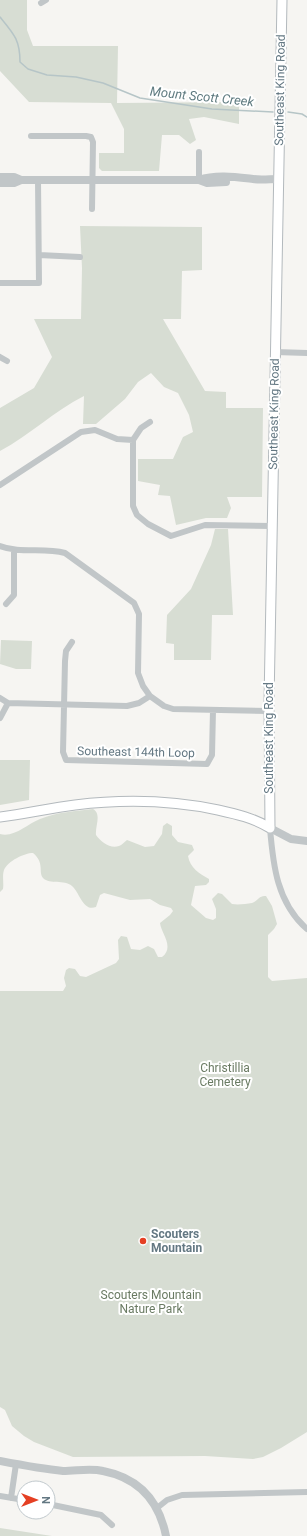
<svg xmlns="http://www.w3.org/2000/svg" width="307" height="1536" font-family="Roboto,sans-serif">
  <style>
    .green { fill: #d7ddd3 }
    .lines { fill: none; stroke-linecap: round; stroke-linejoin: round }
    .stream { stroke: #b6c5c7; stroke-width: 1.5 }
    .secondary-casing { stroke: #b3b9bd; stroke-width: 11 }
    .minor { stroke: #c1c6c8; stroke-width: 6 }
    .tertiary { stroke: #c1c6c8; stroke-width: 8 }
    .secondary { stroke: #fff; stroke-width: 9 }
    .poi-dot { fill: #e53f23; stroke: #fff; stroke-width: 1.5 }
    .labels { text-anchor: middle; stroke-width: 4; stroke-linejoin: round; paint-order: stroke }
    .street-label { font-size: 12px; fill: #647883; stroke: #fff }
    .park-label { font-size: 12px; fill: #6a7b63; stroke: #fff }
    .poi-label { font-size: 12px; font-weight: bold; fill: #647883; stroke: #fff; text-anchor: start }
    .water-label { font-size: 13px; font-style: italic; fill: #5f7b80; stroke: #fff }
  </style>
  <rect width="100%" height="100%" fill="#f6f5f2"/>
  <path class="green" d="M0,0H27V30L33,46H118L117,103L239,102V124L204,117L189,119L196,140L190,144L179,135H162L159,171H102L99,168V153H124V129L111,103L29,102L0,71Z
    M80,226L202,227V270L182,271L181,319H163L205,391L226,392V408H263L262,497H227L231,508L227,518H206L176,525L170,496L158,495L160,485L138,481V459H173L183,437L193,432L189,415L178,393L164,387L151,373L138,382L125,399L96,424H83L84,396C54,411 30,435 0,451V408L34,388L52,357L34,319H81L82,268Z
    M215,529H228L233,615H212L211,660H174V644L166,643L167,615L191,589L211,545Z
    M1,640L32,641L31,669H16L0,664Z
    M0,760H30L29,800L0,805Z
    M93,809C102,814 95,826 96,835C101,842 110,849 119,846C122,845 124,842 127,840L145,847L154,846L162,834L163,826L167,823L172,826V835L178,842L192,845L194,850L188,856C190,868 200,874 209,879V882L206,885L195,886L191,905L206,918L213,920L216,918V909L212,899L218,893L222,894L232,904C238,905 246,904 252,903C258,901 259,895 266,896L272,906L277,924L274,929L268,935V977L272,981L307,978V1432L281,1448L263,1457L253,1459L205,1456L73,1457L34,1442L24,1436L12,1426L5,1410L0,1407V991H63L66,986L64,978L66,970L69,968L75,969L80,976L86,977L116,963L119,959L118,940L121,936L127,937L131,949L140,950L148,946L154,949L158,957H162C175,947 161,933 160,923L170,915L173,911L171,908L160,905L150,899L130,900L104,893L100,895L96,907C83,912 80,893 72,886C64,879 50,885 43,878C38,872 45,863 33,853C24,853 8,861 4,870C2,876 4,883 3,889L0,892V834C14,838 27,824 40,819C57,812 76,811 93,809Z
    M0,1528L52,1536H0Z"/>
  <g class="lines">
    <path class="stream" d="M0,17C14,34 20,40 20,62L28,69L47,75L76,77L103,83L140,98L212,109L273,112
      M288,112L302,114L307,117"/>
    <g class="secondary-casing">
      <path id="secondary" d="M0,817C25,814 50,808 75,805C123,799 171,800 218,810C236,814 254,818 270,828
        M270,828L269,703L282,0"/>
    </g>
    <path class="minor" d="M41,3L46,0
      M31,136H86L91,137L93,142L92,209
      M199,180V152
      M39,255L80,257
      M0,283H39L38,180
      M275,352L307,353
      M0,357L7,361
      M133,440L141,428L150,422
      M0,485L81,432L95,430L117,439L133,440V506L137,515L148,524L171,536L205,525L272,526
      M0,546C20,554 44,547 65,553L134,603L139,614L138,673L143,686L150,696L164,706L173,709L269,711
      M6,604L14,595V550
      M72,642L66,651L65,661L63,752L66,760L207,764L212,755L213,710
      M0,698L8,703
      M0,718L8,703L127,706L139,703L150,696
      M270,828C273,865 277,903 307,929
      M0,1496L24,1500
      M11,1498L16,1464
      M48,1504L101,1515L112,1525
      M157,1508L167,1500L182,1495L307,1492"/>
    <path class="tertiary" d="M0,177H14L21,180
      M199,180L207,183L226,182
      M0,183H14L21,180H199C216,174 236,177 253,179C261,180 270,179 279,179
      M270,828L291,839L307,841
      M0,1461C21,1465 42,1469 63,1471C77,1471 90,1468 103,1471C139,1478 159,1501 166,1536"/>
    <use href="#secondary" class="secondary"/>
  </g>
  <circle class="poi-dot" cx="143" cy="1241" r="4"/>
  <g class="labels">
    <g class="street-label">
      <text transform="translate(280 90) rotate(-89)" y="4">Southeast King Road</text>
      <text transform="translate(274 414) rotate(-89)" y="4">Southeast King Road</text>
      <text transform="translate(269 738) rotate(-90)" y="4">Southeast King Road</text>
      <text transform="translate(136 752) rotate(1)" y="4">Southeast 144th Loop</text>
    </g>
    <g class="park-label">
      <text x="225" y="1072">Christillia<tspan x="225" dy="14">Cemetery</tspan></text>
      <text x="151" y="1299">Scouters Mountain<tspan x="151" dy="14">Nature Park</tspan></text>
    </g>
    <g class="poi-label">
      <text x="151" y="1238">Scouters<tspan x="151" dy="14">Mountain</tspan></text>
    </g>
    <g class="water-label">
      <text transform="translate(202 96) rotate(6)" y="5">Mount Scott Creek</text>
    </g>
  </g>
  <g transform="translate(36 1500) rotate(90)"><circle r="19" fill="#ffffff" stroke="#c1c9cd"/>
  <path d="M0-3L7 15L0 10L-7 15Z" fill="#e53f23"/>
  <text y="-6" font-size="11" font-weight="bold" text-anchor="middle" fill="#647883">N</text>
  </g>
</svg>
